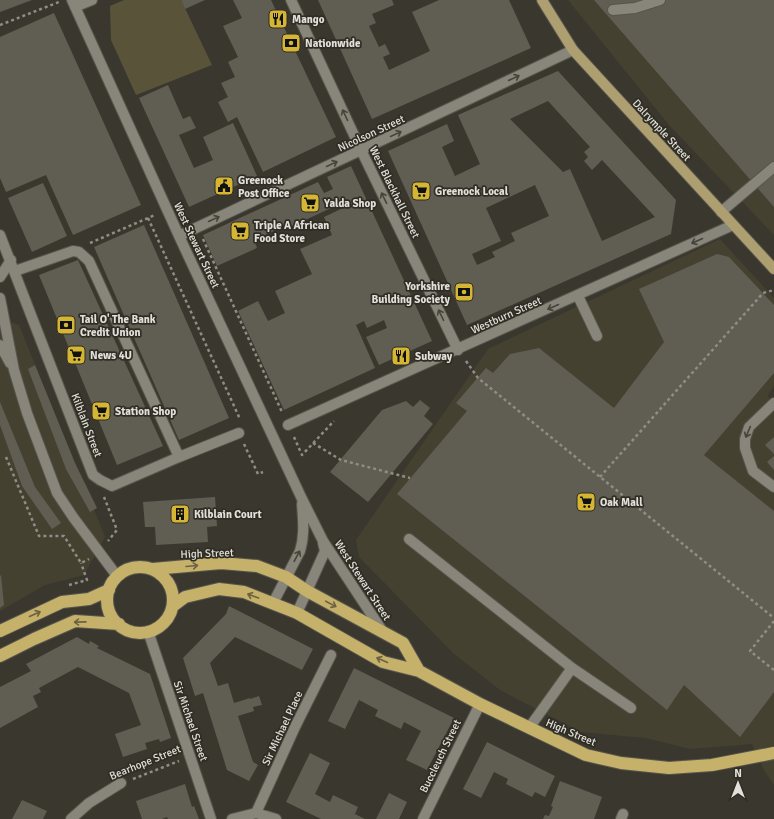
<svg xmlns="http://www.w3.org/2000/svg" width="774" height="819" font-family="Signika,sans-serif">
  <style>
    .built { fill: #454131 }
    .green { fill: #59533a }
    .building { fill: #605d53; fill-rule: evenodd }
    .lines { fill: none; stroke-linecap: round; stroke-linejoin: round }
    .minor-casing { stroke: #57554d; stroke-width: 12 }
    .major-casing { stroke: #57554d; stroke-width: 12 }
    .highway-casing { stroke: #57554d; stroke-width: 14 }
    .path { stroke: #8f8d85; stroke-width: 2.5; stroke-dasharray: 3 3; stroke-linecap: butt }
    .minor { stroke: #88857a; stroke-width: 10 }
    .major { stroke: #ad9f70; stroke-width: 10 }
    .highway { stroke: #c5b16a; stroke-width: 12 }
    .oneway { stroke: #46443a }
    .oneway2 { stroke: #6c6240 }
    .labels { text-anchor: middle; stroke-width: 3.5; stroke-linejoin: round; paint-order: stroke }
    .poi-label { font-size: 11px; font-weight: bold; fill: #e1e0da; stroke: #302e24; text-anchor: start }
    .street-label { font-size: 11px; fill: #e1e0da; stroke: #302e24 }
  </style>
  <rect width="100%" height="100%" fill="#3a382e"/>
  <path class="built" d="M568,0H774V235L669,125Z
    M720,239L774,298V386L768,395L774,414V785L764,770L752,744L690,749L646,738L581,732L500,690L453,653L359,557L356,540L488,349Z
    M0,318L19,325L105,537L84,575L45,585L0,611Z"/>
  <path class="green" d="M124,0H181L212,65L136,95L111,40L110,6Z"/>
  <path class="building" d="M0,0H32L0,12Z
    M181,0H205L185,9Z
    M233,0H271L336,137L263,172L237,117L228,122L218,102L228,97L221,83L235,77L228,62L238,57L223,26L242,18Z
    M318,0H392L394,5L372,14L376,23L369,26L379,47L385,44L390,54L383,57L389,70L430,51L412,12L439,0H509L531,48L372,119Z
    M594,0H774V207Z
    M54,13L141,205L73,235L46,175L6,192L0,178V37Z
    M558,71L676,200L671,234L467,325L388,151L447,124L454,141L442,147L455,176L480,164L458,115ZM548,101L590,147L584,152L588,157L584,161L592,170L602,160L655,217L602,241L570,169L563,172L510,119ZM535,185L549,216L511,233L515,241L492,252L495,257L477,265L472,254L501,241L486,208Z
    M168,85L183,119L190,116L196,128L179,135L194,168L213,160L203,137L233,123L257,176L189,207L139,98Z
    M351,166L432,341L379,365L366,337L387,328L384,320L367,328L364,321L356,325L375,368L284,410L238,311L258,301L268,321L285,313L275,291L312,274L300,249L332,235L324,217L343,208L338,198L328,203L331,208L288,228L287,225L254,240L257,248L217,266L203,235L318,182L324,193L333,189L327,177Z
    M43,183L67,236L32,252L8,198Z
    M144,225L229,418L179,440L94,247Z
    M717,254L729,257L774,305V373L704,455L774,511V692L740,737L684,685L667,710L397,494L467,411L456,403L486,368L493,373L510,354L539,348L614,408L664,342L639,289Z
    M78,260L163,446L117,465L39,275Z
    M35,365L75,463L97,508L90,512L66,469L28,369Z
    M420,400L430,408L424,416L433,424L368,502L330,472L382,410L406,401L413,407Z
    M0,402L35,487L61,523L52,529L22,486L0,425Z
    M774,437V454L765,445Z
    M774,456V470L767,462Z
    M215,497L217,526L207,527L208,542L156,545L155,527H145L143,502Z
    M1,575L4,605L0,608V576Z
    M229,606L313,649L302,670L235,637L210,663L218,686L228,683L234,703L250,698V699L259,696L262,705L253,707L254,711L238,716L253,762L258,765L249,781L227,770L203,693L195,696L183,658L226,614Z
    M77,637L89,644L90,641L99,646L97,648L150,674L171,738L160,742L159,739L145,743L147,749L123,757L115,734L141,725L129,693L78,667L39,688L41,692L33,696L38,707L0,728V687L31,671L26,664Z
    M354,668L454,718L427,770L406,760L421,731L404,722L401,729L375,716L378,710L359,700L345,729L328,721Z
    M487,742L555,776L545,797L535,792L532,797L506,784L508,779L494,772L481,798L463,789Z
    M310,753L330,763L315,794L330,802L333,795L358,807L355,814L365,819H321L286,802Z
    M560,781L602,797L594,819H543L545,815L549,816L553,807L551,806Z
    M185,784L192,807L194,806L199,819H168L167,817L162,819H142L136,801Z
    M389,793L407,802L399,819H376Z
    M22,800L47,811L43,819H12Z"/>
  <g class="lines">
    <g class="minor-casing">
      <path id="minor" d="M72,0L179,236L302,499L323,541L383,632
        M291,0L361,150L458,350
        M75,7L92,0
        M613,10L635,8L660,0
        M721,212L774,167
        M0,235L93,475L100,480L112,486L179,457L239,433
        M179,236L573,50
        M15,271L73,251L79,252L89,261L179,457
        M0,277L11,260
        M578,296L597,336
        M0,298L14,370L27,413L57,493L73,517L117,576
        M0,345L10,363
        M774,403L749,427L745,439V448L753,471L774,487
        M288,425L733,225
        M409,539L572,668L529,728
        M273,603L300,551C305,535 303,520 302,504
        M297,613L325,551L323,543
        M148,631L211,819
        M572,668L631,708
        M256,813L295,727L331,655
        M71,819L89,803L121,783
        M232,819L256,813L276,819
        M423,819L480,704
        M621,819L623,814"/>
    </g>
    <g class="major-casing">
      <path id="major" d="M542,0L573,50L774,269"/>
    </g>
    <g class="highway-casing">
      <path id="highway" d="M107 600a33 33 0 1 1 66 0a33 33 0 1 1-66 0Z
        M153,569L221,563L257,566L286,577L307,591L403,643L419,671
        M173,606L185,597L219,589L244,592L297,613L383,662L419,671L480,704L586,755L621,763L669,768L712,765L774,753
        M0,631L62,602L89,599L109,590
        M0,656L34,639L75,621L119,624"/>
    </g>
    <path class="path" d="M0,25L59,2
      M148,218L240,419
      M203,239L282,412
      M90,243L155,215
      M466,361L478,378L774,618
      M294,437L302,455L334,421
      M313,443L341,460L410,478
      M244,444L258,474L263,472
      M6,457L39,536H64L81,563L89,559
      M600,477L763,293L774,290
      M104,497L117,530L108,541
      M69,585L87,580L81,563
      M774,621L750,651L774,670
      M133,779L179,761"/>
    <use href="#minor" class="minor"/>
    <use href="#major" class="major"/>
    <use href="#highway" class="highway"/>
  </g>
  <defs><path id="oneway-shaft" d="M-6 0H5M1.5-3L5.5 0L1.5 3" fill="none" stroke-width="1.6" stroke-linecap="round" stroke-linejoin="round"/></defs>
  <g class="oneway">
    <use href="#oneway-shaft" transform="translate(514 78) rotate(-25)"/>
    <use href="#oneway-shaft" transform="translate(345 115) rotate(-115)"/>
    <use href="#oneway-shaft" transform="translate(396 134) rotate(-25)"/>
    <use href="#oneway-shaft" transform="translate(332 164) rotate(-25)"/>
    <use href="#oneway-shaft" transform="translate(384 198) rotate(-116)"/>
    <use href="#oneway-shaft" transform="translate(214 219) rotate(-25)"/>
    <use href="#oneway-shaft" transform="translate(697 241) rotate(156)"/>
    <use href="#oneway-shaft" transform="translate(553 307) rotate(156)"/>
    <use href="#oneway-shaft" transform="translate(441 315) rotate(-116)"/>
    <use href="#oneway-shaft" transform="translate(748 432) rotate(113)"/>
    <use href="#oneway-shaft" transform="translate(297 556) rotate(-62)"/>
  </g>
  <g class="oneway2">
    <use href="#oneway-shaft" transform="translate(192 566) rotate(-5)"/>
    <use href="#oneway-shaft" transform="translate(253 596) rotate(-160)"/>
    <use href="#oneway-shaft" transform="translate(331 604) rotate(28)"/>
    <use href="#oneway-shaft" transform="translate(35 614) rotate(-24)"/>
    <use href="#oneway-shaft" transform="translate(80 622) rotate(179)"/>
    <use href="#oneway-shaft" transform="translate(382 660) rotate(-156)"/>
  </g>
  <defs>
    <g id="restaurant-square" transform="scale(1)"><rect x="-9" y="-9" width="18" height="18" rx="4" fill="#d5b534" stroke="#302e24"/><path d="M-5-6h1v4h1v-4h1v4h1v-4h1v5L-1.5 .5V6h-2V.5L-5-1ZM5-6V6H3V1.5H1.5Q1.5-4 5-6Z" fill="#111"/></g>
    <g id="bank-square" transform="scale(1)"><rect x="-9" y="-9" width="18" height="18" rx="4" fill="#d5b534" stroke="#302e24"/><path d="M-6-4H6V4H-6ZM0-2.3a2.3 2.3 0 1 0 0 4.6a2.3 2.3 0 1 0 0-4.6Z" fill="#111"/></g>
    <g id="civic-square" transform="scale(1)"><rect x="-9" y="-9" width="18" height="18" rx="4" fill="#d5b534" stroke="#302e24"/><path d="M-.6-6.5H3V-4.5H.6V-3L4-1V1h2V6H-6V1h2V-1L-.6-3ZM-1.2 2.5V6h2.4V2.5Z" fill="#111"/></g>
    <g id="supermarket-square" transform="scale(1)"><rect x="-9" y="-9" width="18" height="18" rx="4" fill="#d5b534" stroke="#302e24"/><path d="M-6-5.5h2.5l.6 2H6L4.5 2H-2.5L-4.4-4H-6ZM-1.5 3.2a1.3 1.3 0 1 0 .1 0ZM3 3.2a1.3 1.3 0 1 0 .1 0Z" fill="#111"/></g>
    <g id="building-square" transform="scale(1)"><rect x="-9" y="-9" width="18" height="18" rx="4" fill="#d5b534" stroke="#302e24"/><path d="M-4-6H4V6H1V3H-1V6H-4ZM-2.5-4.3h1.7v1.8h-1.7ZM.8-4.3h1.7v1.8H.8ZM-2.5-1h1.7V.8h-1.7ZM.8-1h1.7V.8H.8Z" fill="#111"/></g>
  </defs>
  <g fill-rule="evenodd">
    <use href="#restaurant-square" x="278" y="19"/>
    <use href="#bank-square" x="291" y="43"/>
    <use href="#civic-square" x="224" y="186"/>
    <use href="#supermarket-square" x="421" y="191"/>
    <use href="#supermarket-square" x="310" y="203"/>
    <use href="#supermarket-square" x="240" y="231"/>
    <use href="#bank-square" x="464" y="292"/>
    <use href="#bank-square" x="66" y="325"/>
    <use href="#supermarket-square" x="76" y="355"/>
    <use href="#restaurant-square" x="401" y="356"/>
    <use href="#supermarket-square" x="101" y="411"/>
    <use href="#supermarket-square" x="586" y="502"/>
    <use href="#building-square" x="180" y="514"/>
  </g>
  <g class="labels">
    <g class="poi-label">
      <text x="292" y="23">Mango</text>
      <text x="305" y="47">Nationwide</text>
      <text x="238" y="184">Greenock<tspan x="238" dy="13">Post Office</tspan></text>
      <text x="435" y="195">Greenock Local</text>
      <text x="324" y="207">Yalda Shop</text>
      <text x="254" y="229">Triple A African<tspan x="254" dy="13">Food Store</tspan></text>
      <text x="450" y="290" text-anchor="end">Yorkshire<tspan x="450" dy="13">Building Society</tspan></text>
      <text x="80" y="323">Tail O' The Bank<tspan x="80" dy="13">Credit Union</tspan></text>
      <text x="90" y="359">News 4U</text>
      <text x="415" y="360">Subway</text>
      <text x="115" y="415">Station Shop</text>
      <text x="600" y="506">Oak Mall</text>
      <text x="194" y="518">Kilblain Court</text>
    </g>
    <g class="street-label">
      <text transform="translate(662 130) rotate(47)" y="4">Dalrymple Street</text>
      <text transform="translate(371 133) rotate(-25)" y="4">Nicolson Street</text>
      <text transform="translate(395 192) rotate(64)" y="4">West Blackhall Street</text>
      <text transform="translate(197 245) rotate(65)" y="4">West Stewart Street</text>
      <text transform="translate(506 315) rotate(-24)" y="4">Westburn Street</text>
      <text transform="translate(87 425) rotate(69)" y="4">Kilblain Street</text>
      <text transform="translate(207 553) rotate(-2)" y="4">High Street</text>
      <text transform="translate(363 580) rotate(57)" y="4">West Stewart Street</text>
      <text transform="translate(191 721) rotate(71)" y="4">Sir Michael Street</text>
      <text transform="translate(282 728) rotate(-65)" y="4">Sir Michael Place</text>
      <text transform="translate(571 732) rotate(23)" y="4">High Street</text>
      <text transform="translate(440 756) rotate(-64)" y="4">Buccleuch Street</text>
      <text transform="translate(145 762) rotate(-22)" y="4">Bearhope Street</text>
    </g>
  </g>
  <g transform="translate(738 783)" stroke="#302e24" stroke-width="3" paint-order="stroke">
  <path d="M0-3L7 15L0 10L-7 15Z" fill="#e1e0da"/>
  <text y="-6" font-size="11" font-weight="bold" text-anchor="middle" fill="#e1e0da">N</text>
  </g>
</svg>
